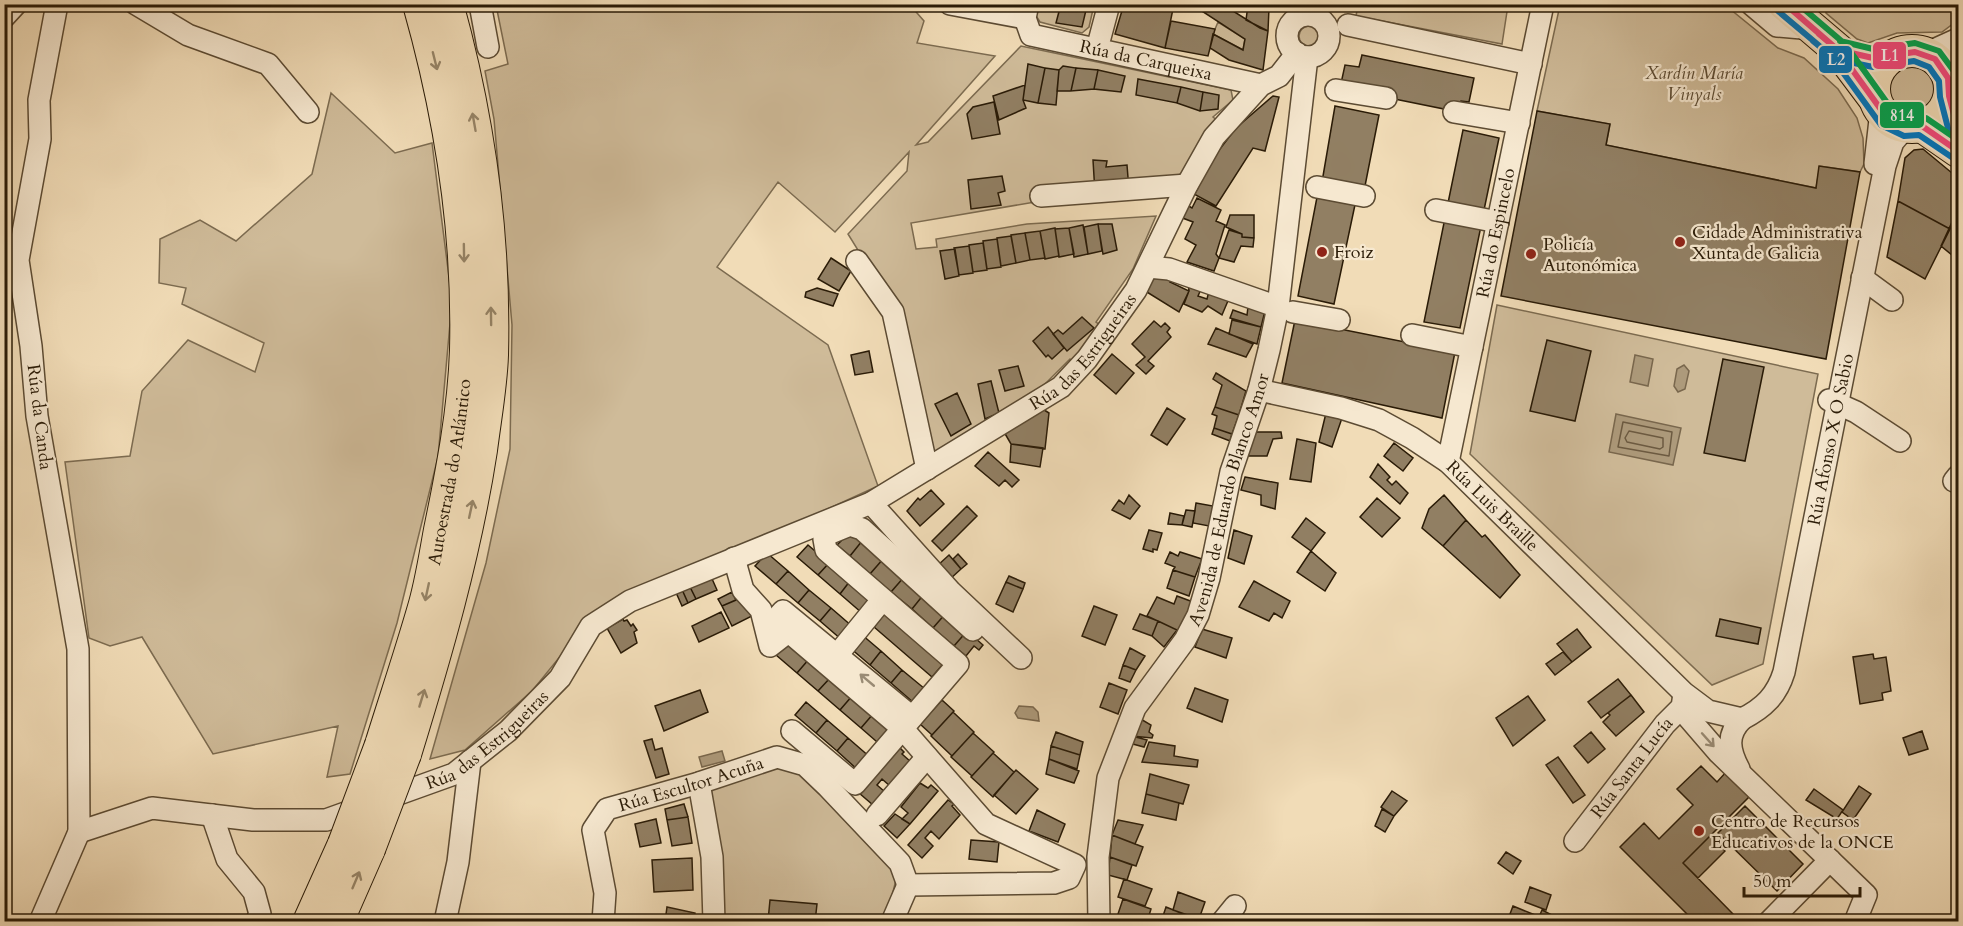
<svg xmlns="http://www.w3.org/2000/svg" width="1963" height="926" font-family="Cardo,serif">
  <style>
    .green { fill: #cfbb99; stroke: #7c6b50; stroke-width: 1.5 }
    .water { fill: #ad9a7b; stroke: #79674d; stroke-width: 1.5 }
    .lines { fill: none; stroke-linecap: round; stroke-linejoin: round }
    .shore { stroke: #6c5a41; stroke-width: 1.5 }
    .building { fill: #917f63; stroke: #2a1b07; stroke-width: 1.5 }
    .minor-casing { stroke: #5c4b33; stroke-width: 24 }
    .highway-casing { stroke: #2a1b07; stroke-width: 34 }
    .minor { stroke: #f6e8d0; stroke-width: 21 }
    .highway { stroke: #f1dcb7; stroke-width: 32 }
    .highway-bridge-casing { stroke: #2a1b07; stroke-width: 34; stroke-linecap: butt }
    .highway-bridge { stroke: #f1dcb7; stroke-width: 32 }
    .bus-1-casing { stroke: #f6e8d0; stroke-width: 10 }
    .bus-2-casing { stroke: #f6e8d0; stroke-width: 10 }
    .bus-3-casing { stroke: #f6e8d0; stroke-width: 10 }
    .bus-1 { stroke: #f44a7e; stroke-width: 6 }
    .bus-2 { stroke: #0078c1; stroke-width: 6 }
    .bus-3 { stroke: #00a651; stroke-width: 6 }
    .oneway { stroke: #978568 }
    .oneway2 { stroke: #9a8c76 }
    .poi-dot { fill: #8f2418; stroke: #f6e8d0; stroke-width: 2 }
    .labels { text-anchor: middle; stroke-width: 4.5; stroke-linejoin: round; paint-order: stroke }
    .street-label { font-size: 18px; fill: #2a1b07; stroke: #f6e8d0 }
    .park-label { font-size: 18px; font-style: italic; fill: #5c4b33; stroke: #f6e8d0 }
    .poi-label { font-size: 18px; fill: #2a1b07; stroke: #f6e8d0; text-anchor: start }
    .line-badge { stroke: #f6e8d0; stroke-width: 2 }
    .badge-label { font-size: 16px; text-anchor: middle; font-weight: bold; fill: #fff }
  </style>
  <rect width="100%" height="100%" fill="#f1dcb7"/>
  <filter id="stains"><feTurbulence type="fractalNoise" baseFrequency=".00333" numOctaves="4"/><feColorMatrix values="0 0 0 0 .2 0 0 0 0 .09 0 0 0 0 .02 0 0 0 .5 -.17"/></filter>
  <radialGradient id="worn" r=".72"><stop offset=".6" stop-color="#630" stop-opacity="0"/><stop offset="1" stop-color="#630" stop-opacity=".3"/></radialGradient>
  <path class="green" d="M523,4L910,5L924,21L917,43L995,56L916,145L928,142L1021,46L1231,90L1233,100L1213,117L1219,122L1181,182L1035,202L911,223L916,249L937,247L936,239L1027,224L1156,216L1133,269L1096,322L1108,331L1079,368L1070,359L1040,389L932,456L900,318L848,234L907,171L909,152L835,232L778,182L717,267L828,345L878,486L593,616L532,691L465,750L430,759L486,563L510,449L512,325L494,119L485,71L508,64L497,10Z
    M1825,4L1958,5V20L1942,32L1897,33L1868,43L1857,39L1826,13Z
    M1035,5H1094L1089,27L1082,33L1040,22L1033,11Z
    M1358,5V4L1508,5L1502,44L1356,16Z
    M1560,5H1725L1778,48L1804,58L1838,89L1857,118L1863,138L1864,164L1860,172L1820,166L1816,188L1606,145L1610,124L1537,111Z
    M1218,22L1245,39L1243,50L1213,34Z
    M1299 36a10 10 0 1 1 20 0a10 10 0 1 1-20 0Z
    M1883 89a28 28 0 1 1 56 0a28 28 0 1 1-56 0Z
    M331,93L395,153L432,143L452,301L438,457L397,623L350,774L327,777L338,726L213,754L142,637L110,646L89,638L65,462L130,456L142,391L188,340L255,372L264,343L182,304L186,288L159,283L160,239L200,220L236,241L312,174Z
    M1497,305L1818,374L1763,664L1712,685L1470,454Z
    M777,757L805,765L900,863L886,921H714L699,783Z"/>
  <path class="water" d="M1635,355L1653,359L1648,386L1630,382Z
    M1684,365L1689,371L1685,389L1678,392L1674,386L1677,369Z
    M1616,414L1681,428L1673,465L1609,452Z
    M1019,706L1033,707L1038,712L1039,721L1018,718L1015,713Z
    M722,751L725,761L702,767L699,757Z"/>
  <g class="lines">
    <path class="shore" d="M1623,422L1672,432L1669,456L1618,447Z
      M1629,431L1663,438V447L1660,449L1627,442L1625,438Z"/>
  </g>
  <path class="building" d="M1061,4L1086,10L1082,27L1056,23Z
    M1068,4H1094L1092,11Z
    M1124,4H1174L1165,48L1115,34Z
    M1191,4H1222L1260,28L1268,31L1263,70L1229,60L1210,48L1213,34L1243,50L1245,39Z
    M1248,5L1269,8L1268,31L1246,20Z
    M1171,21L1215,29L1208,56L1165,48Z
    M1362,55L1474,78L1469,102L1461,101L1459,112L1340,88L1345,65L1359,67Z
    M1028,64L1045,68L1038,103L1023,100Z
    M1063,66L1076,68L1071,91H1057L1059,70Z
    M1045,68L1059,70L1056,105L1038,103Z
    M1076,68L1098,70L1094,89L1071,91Z
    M1098,70L1125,76L1121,92L1094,89Z
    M1138,79L1181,87L1177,103L1136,95Z
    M1025,85L1023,100L1026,108L999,120L993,96Z
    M1181,87L1203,92L1200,111L1177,103Z
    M1203,92L1219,95L1218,109L1200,111Z
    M1273,96L1279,97L1265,151L1253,148L1216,206L1192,193L1203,171L1236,128Z
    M994,102L1000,134L972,139L967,114L973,107Z
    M1335,106L1379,115L1364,191L1322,182Z
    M1537,111L1610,124L1606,145L1816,188L1819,166L1860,172L1826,359L1501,296Z
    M1463,130L1499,138L1484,210L1448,203Z
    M1923,149L1958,178V209L1950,229L1898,201L1905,158L1914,150Z
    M1093,160L1107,161L1106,167L1127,165L1129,190L1095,193Z
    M1002,176L1005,191L998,193L1001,205L971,209L968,180Z
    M1318,192L1356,200L1334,304L1298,296Z
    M1197,198L1221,210L1216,221L1225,225L1216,254L1219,258L1214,271L1187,262L1196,245L1185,239L1193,222L1180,217L1187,205L1192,208Z
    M1898,201L1950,229L1925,279L1887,257Z
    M1958,209V260L1941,246Z
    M1230,215H1254V238L1242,237V234L1226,227Z
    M1445,218L1481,226L1460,328L1424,322Z
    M1098,224H1112L1117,250L1103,254Z
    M1098,224L1102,251L1088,254L1084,227Z
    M1083,225L1088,254L1074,257L1069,228Z
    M1055,228L1059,256L1045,259L1040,231Z
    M1069,228L1074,254L1059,257L1055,229Z
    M1229,230L1242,234V237L1254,238L1253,247L1241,246L1234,262L1219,258Z
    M1040,231L1045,258L1030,260L1025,233Z
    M1025,233L1030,260L1016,263L1011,235Z
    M1011,236L1016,263L1001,266L997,238Z
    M997,239L1001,267L987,269L983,241Z
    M983,243L987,270L973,272L969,245Z
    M969,246L973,273L959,275L954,248Z
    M955,249L959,276L945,279L940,251Z
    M831,258L851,271L839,291L818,279Z
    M1153,277H1174L1170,282L1189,291L1179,312L1142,289Z
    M1188,282L1202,287L1198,296L1207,299L1209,291L1230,296L1222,315L1208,306L1202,312L1184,304L1189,291Z
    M817,288L838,294L833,306L805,297L806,292Z
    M1248,307L1265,311L1261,327L1230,318L1233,310L1247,315Z
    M1082,317L1094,328L1067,351L1053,334L1058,330L1063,334Z
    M1232,320L1261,327L1257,344L1229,334Z
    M1295,320L1455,352L1442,418L1282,383Z
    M1154,321L1161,327L1165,323L1170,328L1167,332L1171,337L1148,361L1154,366L1146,374L1136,365L1145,357L1132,344Z
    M1048,327L1064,348L1052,359L1048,355L1046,357L1033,341Z
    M1216,328L1253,344L1246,357L1208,344Z
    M1547,340L1591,351L1575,421L1530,411Z
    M869,351L873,372L855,375L851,355Z
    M1112,354L1134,373L1116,394L1094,375Z
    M1723,359L1764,367L1745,461L1704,453Z
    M1018,366L1024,386L1005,391L999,370Z
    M1216,373L1246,391L1239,415L1215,407L1222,385L1213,379Z
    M991,381L999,413L985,419L978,384Z
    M957,393L971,424L951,436L935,404Z
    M1215,407L1239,415L1232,434L1214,428L1217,416L1212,414Z
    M1041,408L1049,413L1045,449L1011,444L1004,432Z
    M1167,408L1185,419L1167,445L1151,435Z
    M1326,413L1342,418L1332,447L1319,442Z
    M1214,428L1232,434L1230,441L1212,434Z
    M1252,432H1281L1282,438L1273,439L1267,456H1244Z
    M1297,439L1316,443L1311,482L1290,479Z
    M1394,443L1413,458L1403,471L1384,456Z
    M1011,444L1043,448L1040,467L1010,462Z
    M988,452L1019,480L1012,487L1005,480L999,486L975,466Z
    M1378,464L1390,477L1387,480L1392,485L1396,481L1408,493L1400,504L1370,477Z
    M1245,477L1278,483L1275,509L1261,505V495L1241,490Z
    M931,490L944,504L920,526L907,511L918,498L920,500Z
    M1129,495L1140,506L1130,519L1112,510L1119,500L1124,504Z
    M1444,495L1466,520L1443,546L1422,528L1429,509Z
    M1377,498L1400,518L1382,537L1360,517Z
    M1196,503L1213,506L1209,526L1193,523Z
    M967,506L977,516L942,551L932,541Z
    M1186,510L1195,511L1192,527L1182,525Z
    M1170,513L1184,516L1182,525L1168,524Z
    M1306,518L1325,533L1311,551L1292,537Z
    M1466,520L1482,537L1485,535L1520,575L1500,598L1443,546Z
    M846,526L862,541L850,556L837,545L846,536Z
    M1149,530L1162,533L1157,550L1153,549V552L1143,549Z
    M1234,530L1252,536L1244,564L1228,558Z
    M862,541L883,559L870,574L850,556Z
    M808,545L829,563L818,575L797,557Z
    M1311,551L1336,573L1325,591L1297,572Z
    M1170,552L1178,556L1180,552L1202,559L1195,577L1173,570L1175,567L1165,563Z
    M767,553L788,571L776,584L755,566Z
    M958,554L967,564L961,569L953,559Z
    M949,555L961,569L949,580L937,566Z
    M883,559L904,577L891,592L870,574Z
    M829,563L850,581L840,594L818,575Z
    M1173,570L1195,577L1189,596L1167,588Z
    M788,571L809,590L798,603L776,584Z
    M709,572L717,590L696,599L687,581Z
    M1009,576L1025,583L1023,589L1006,582Z
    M904,577L924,594L912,609L891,592Z
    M687,581L696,599L688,603L680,585Z
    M850,581L873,600L862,613L840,594Z
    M1254,581L1290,601L1282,618L1274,613L1269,621L1239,607Z
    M1006,582L1023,589L1013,612L996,604Z
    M680,585L688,603L682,606L674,588Z
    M809,590L831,608L820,621L798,603Z
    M732,592L736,600L722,606L718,599Z
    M924,594L946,613L933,628L912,609Z
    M1177,596L1193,602L1179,631L1147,616L1157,597L1174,604Z
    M738,599L742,605L746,603L752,616L732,626L722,606Z
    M1094,606L1117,615L1105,645L1082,636Z
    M831,608L853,627L842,640L820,621Z
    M721,612L729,628L699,642L692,626Z
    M885,613L944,663L932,677L874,627Z
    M946,613L967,631L954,646L933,628Z
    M1140,614L1158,621L1152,636L1133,629Z
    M623,619L624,621L627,620L631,626L633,624L637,630L634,632L637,643L621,653L607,628Z
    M1720,619L1761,628L1758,644L1716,636Z
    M1158,621L1177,630L1164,647L1152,636Z
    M1202,629L1232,638L1226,658L1195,647Z
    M1577,629L1591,647L1572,662L1557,644Z
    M967,631L983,645L979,650L974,646L966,656L954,646Z
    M861,634L881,651L870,665L849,647Z
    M788,641L809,659L797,673L776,655Z
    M1130,648L1145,656L1136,670L1123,665Z
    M881,651L902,670L891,683L870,665Z
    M1563,652L1572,662L1555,675L1546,664Z
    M1873,654L1874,659L1886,657L1891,691L1882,693L1883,700L1860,704L1853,657Z
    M809,659L830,678L818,691L797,673Z
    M1123,665L1136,670L1130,682L1119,678Z
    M902,670L925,689L914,703L891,683Z
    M830,678L852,696L840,710L818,691Z
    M1618,679L1631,695L1601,718L1588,702Z
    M1109,683L1127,690L1118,714L1100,707Z
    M1195,688L1228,700L1222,722L1187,708Z
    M700,690L708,712L664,731L655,706Z
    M1631,695L1644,712L1616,736L1603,722L1610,715L1608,713Z
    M852,696L873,714L861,728L840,710Z
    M1528,696L1545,720L1513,746L1496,718Z
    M942,700L954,711L932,735L920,724Z
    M806,702L827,720L816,733L795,715Z
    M953,712L974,732L952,756L931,736Z
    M873,714L896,734L884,748L861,728Z
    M1139,718L1151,725L1149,732L1153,735L1152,738L1132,736Z
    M827,720L848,738L837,751L816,733Z
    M1922,731L1928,749L1909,755L1903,738Z
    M1056,732L1083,742L1080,755L1051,746Z
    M1591,732L1605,749L1588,763L1574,746Z
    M973,733L994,752L972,776L951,757Z
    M1132,736L1147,740L1144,747L1129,743Z
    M848,738L871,758L859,771L837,751Z
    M652,739L655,750L662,748L669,774L656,778L644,741Z
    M1149,742L1175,746L1174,756L1198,760L1197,767L1142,762Z
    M1051,746L1080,755L1077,769L1049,759Z
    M899,747L904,752L902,754L911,762L890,786L882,779L877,785L885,792L873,805L859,793Z
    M993,753L1014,772L993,797L971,777Z
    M1558,757L1585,795L1573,803L1546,765Z
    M1049,759L1079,771L1074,783L1046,774Z
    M1701,766L1717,782L1727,771L1751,795L1683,863L1733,914L1726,922H1695L1620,847L1644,823L1659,839L1693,805L1677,789Z
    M1016,770L1038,789L1016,814L994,795Z
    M1150,774L1189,785L1183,804L1146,794Z
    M920,783L928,788L931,785L938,791L910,824L902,819L908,813L901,807Z
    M1859,786L1871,794L1853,820L1842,812Z
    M1814,789L1843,810L1837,819L1806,800Z
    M1392,791L1407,801L1394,816L1381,807Z
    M1146,794L1179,803L1176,820L1142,813Z
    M948,800L954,804L952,806L960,815L939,839L931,831L925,838L933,846L922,858L908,845Z
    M684,804L688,817L667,820L665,809Z
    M1745,806L1803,864L1777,891L1718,833Z
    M1382,809L1394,816L1385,832L1375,826Z
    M1037,810L1065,824L1058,842L1029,831Z
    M895,814L910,824L897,838L884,826Z
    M688,817L692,843L672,846L667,820Z
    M656,819L661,843L640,847L635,824Z
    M1118,820L1143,825L1135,844L1112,835Z
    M1112,835L1143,847L1136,866L1110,857Z
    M1711,835L1725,851L1698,878L1683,863Z
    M971,840L999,842L997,862L969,859Z
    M1506,852L1521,861L1513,874L1498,863Z
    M1110,857L1132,865L1127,880L1108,875Z
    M692,858L693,890L654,892L652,860Z
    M1124,879L1152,889L1145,906L1118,897Z
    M1530,887L1551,895L1546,910L1525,902Z
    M1178,892L1205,902L1199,919L1173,910Z
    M1123,899L1151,909L1147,922H1130L1117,917Z
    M770,900L817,904L815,922L768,921Z
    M1513,906L1535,915L1532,922H1507Z
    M667,907L695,913L694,922H665Z
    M1166,907L1193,918L1192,922H1161Z
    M1542,910L1552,915L1549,922H1537Z
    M1733,914L1741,922H1726Z
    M1024,916L1048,920L1047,922H1023Z"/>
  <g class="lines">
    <g class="minor-casing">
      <g id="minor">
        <path d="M136,4L188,35L268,64L308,112"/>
        <path d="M480,4L488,47"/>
        <path d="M950,4L1025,18"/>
        <path id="s1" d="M1028,4L1025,18L1031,35L1261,85"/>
        <path d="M1751,4L1777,26L1813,29"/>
        <circle cx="1308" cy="36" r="21"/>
        <path d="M4,17L16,4"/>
        <path d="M1348,25L1531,64"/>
        <path d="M1097,49L1109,4"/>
        <path d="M1925,54L1958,39"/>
        <path d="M1948,78L1958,56"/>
        <path d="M1336,90L1386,98"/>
        <path d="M1454,112L1519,123"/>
        <path d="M1875,164L1881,111"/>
        <path d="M1317,187L1364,196"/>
        <path d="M1041,196L1187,185"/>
        <path d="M1436,210L1498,222"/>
        <path d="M857,261L893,312L927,469"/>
        <path d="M1148,267L1169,269L1278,307"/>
        <path d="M1862,278L1892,300"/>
        <path d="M1293,312L1339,320"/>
        <path d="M1412,335L1472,347"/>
        <path id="s2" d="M1259,390L1341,408L1379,420L1412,438L1448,462L1684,693L1708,711L1742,719C1764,708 1777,695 1784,672L1885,166L1893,142L1906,127"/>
        <path d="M1829,400L1856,412L1900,441"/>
        <path id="s3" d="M1448,462L1543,4"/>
        <path d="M1954,481L1958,476"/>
        <path d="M871,503L951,592L1021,658"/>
        <path d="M734,558L743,590L761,610L770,646L788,632"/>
        <path d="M829,665L882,600"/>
        <path d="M1682,707L1687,716L1718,752L1866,895L1855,922"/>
        <path d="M792,731L855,784L958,664L826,550L824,539L828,534L850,525L862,529L973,630"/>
        <path d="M1739,769C1729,750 1726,735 1742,719"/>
        <path d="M699,783L712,857L714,922"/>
        <path d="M212,815L227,859L254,892L260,914L256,922"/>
        <path d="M877,815L927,757"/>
        <path id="s4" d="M79,832L152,808L253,820H326L454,774L508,731L560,678L591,626L630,601L871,503L1061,387L1087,359L1136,290L1187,185L1214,137L1261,85L1279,76L1297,53"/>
        <path id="s5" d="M1575,841L1665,724L1682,707L1684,694"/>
        <path d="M40,922L79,832L78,649L37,416L31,346L18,260L40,139L39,100L57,4"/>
        <path d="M445,922L458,862L470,761"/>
        <path id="s6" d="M603,922L605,893L593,830L607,809L699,783L777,757L805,765L828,787L900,863L908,885L1054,883L1069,878L1075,865L986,824L902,728L775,620L783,611L912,717"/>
        <path d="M892,922L908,885"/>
        <path id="s7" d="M1099,922L1098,857L1108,778L1135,708L1185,640L1198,615L1209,578L1231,472L1259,390L1269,350L1278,307L1307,57"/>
        <path d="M1222,922L1235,906"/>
        <path d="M1769,922L1830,860"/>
      </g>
    </g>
    <g class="highway-casing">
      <g id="highway">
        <path d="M1784,4L1838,50L1874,98"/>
        <circle cx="1912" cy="89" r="38"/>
        <path d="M1922,126L1958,151"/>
        <path id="s8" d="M381,745C395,700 410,656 423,611C431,585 435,557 440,530C452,472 464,411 466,350C469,233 451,117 419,4"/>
        <path d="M405,754C436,653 465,554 481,450C485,418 491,386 492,355C495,236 479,119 447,4"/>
        <path d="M309,922L344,844"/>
        <path d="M337,922L369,849"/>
      </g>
    </g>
    <use href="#minor" class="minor"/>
    <use href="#highway" class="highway"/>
    <g class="highway-bridge-casing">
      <path id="highway-bridge" d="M344,844L381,745
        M369,849L405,754"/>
    </g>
    <use href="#highway-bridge" class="highway-bridge"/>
    <g class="bus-1-casing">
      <path id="bus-1" d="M1785,4L1838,50L1873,58L1915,52L1935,59L1948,78L1949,96L1958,130
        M1819,34L1838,50L1887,118L1906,127L1922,126L1958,151"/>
    </g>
    <g class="bus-2-casing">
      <path id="bus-2" d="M1778,11L1835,59L1873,67L1914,61L1929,67L1939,81L1940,97L1949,132
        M1813,41L1831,56L1881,125L1904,136L1919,135L1953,158"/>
    </g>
    <g class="bus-3-casing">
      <path id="bus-3" d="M1798,4L1845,44L1893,111L1908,118H1926L1958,140
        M1840,41L1873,49L1915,43L1939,51L1956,74L1958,97"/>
    </g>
    <use href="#bus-1" class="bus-1"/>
    <use href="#bus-2" class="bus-2"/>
    <use href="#bus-3" class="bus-3"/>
  </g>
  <defs><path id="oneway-shaft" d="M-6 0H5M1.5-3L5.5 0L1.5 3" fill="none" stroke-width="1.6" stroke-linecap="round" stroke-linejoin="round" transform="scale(1.5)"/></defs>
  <g class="oneway">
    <use href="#oneway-shaft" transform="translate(435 61) rotate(76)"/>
    <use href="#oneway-shaft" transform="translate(474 122) rotate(-100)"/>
    <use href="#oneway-shaft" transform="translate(464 253) rotate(89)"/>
    <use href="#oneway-shaft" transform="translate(491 316) rotate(-91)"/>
    <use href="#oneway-shaft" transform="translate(471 509) rotate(-78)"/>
    <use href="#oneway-shaft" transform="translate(427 592) rotate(102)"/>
    <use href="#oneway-shaft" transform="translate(422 698) rotate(-73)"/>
    <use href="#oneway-shaft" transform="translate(356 880) rotate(-67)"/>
  </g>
  <g class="oneway2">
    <use href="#oneway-shaft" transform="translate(867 680) rotate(-140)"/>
    <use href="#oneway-shaft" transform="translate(1708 740) rotate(48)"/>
  </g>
  <g class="poi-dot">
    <circle cx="1680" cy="242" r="6"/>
    <circle cx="1322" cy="252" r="6"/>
    <circle cx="1531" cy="254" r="6"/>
    <circle cx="1699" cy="831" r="6"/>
  </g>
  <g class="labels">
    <g class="street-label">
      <text dy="6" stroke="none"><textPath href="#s1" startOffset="150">Rúa da Carqueixa</textPath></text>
      <text dy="6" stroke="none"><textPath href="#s3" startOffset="234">Rúa do Espincelo</textPath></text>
      <text dy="6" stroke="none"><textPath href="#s4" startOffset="1161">Rúa das Estrigueiras</textPath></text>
      <text transform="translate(40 417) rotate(83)" y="6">Rúa da Canda</text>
      <text dy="6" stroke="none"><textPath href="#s2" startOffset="902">Rúa Afonso X O Sabio</textPath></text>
      <text dy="6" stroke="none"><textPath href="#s8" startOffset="282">Autoestrada do Atlántico</textPath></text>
      <text dy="6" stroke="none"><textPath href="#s7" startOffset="452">Avenida de Eduardo Blanco Amor</textPath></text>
      <text dy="6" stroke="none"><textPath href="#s2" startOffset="267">Rúa Luis Braille</textPath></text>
      <text dy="6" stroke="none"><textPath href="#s4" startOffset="434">Rúa das Estrigueiras</textPath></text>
      <text dy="6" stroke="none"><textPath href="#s5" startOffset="93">Rúa Santa Lucía</textPath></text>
      <text dy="6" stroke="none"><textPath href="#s6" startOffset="206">Rúa Escultor Acuña</textPath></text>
    </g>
    <g class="park-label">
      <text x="1694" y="79">Xardín María<tspan x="1694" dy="21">Vinyals</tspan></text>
    </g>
    <g class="poi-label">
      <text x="1692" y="238">Cidade Administrativa<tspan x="1692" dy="21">Xunta de Galicia</tspan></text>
      <text x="1543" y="250">Policía<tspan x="1543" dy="21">Autonómica</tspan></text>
      <text x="1334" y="258">Froiz</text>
      <text x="1711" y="827">Centro de Recursos<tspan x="1711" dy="21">Educativos de la ONCE</tspan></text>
    </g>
  </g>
  <g class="line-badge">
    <rect x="1872" y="41" width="35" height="29" rx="6" fill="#f44a7e"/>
    <rect x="1818" y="45" width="35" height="29" rx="6" fill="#0078c1"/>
    <rect x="1879" y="101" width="46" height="28" rx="6" fill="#00a651"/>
  </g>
  <g class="badge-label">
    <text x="1890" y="61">L1</text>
    <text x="1836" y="65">L2</text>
    <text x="1902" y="121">814</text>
  </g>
  <rect width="1963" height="926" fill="none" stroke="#f1dcb7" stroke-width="24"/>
  <rect x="6" y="6" width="1951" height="914" fill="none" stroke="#2a1b07" stroke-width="3"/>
  <rect x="12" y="12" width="1939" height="902" fill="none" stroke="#2a1b07" stroke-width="1.5"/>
  <path d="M1744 887v9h116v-9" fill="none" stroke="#2a1b07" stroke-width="3"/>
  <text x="1753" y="887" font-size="18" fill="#2a1b07" stroke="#f6e8d0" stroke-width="4.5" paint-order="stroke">50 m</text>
  <rect width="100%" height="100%" filter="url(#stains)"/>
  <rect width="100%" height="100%" fill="url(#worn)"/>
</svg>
